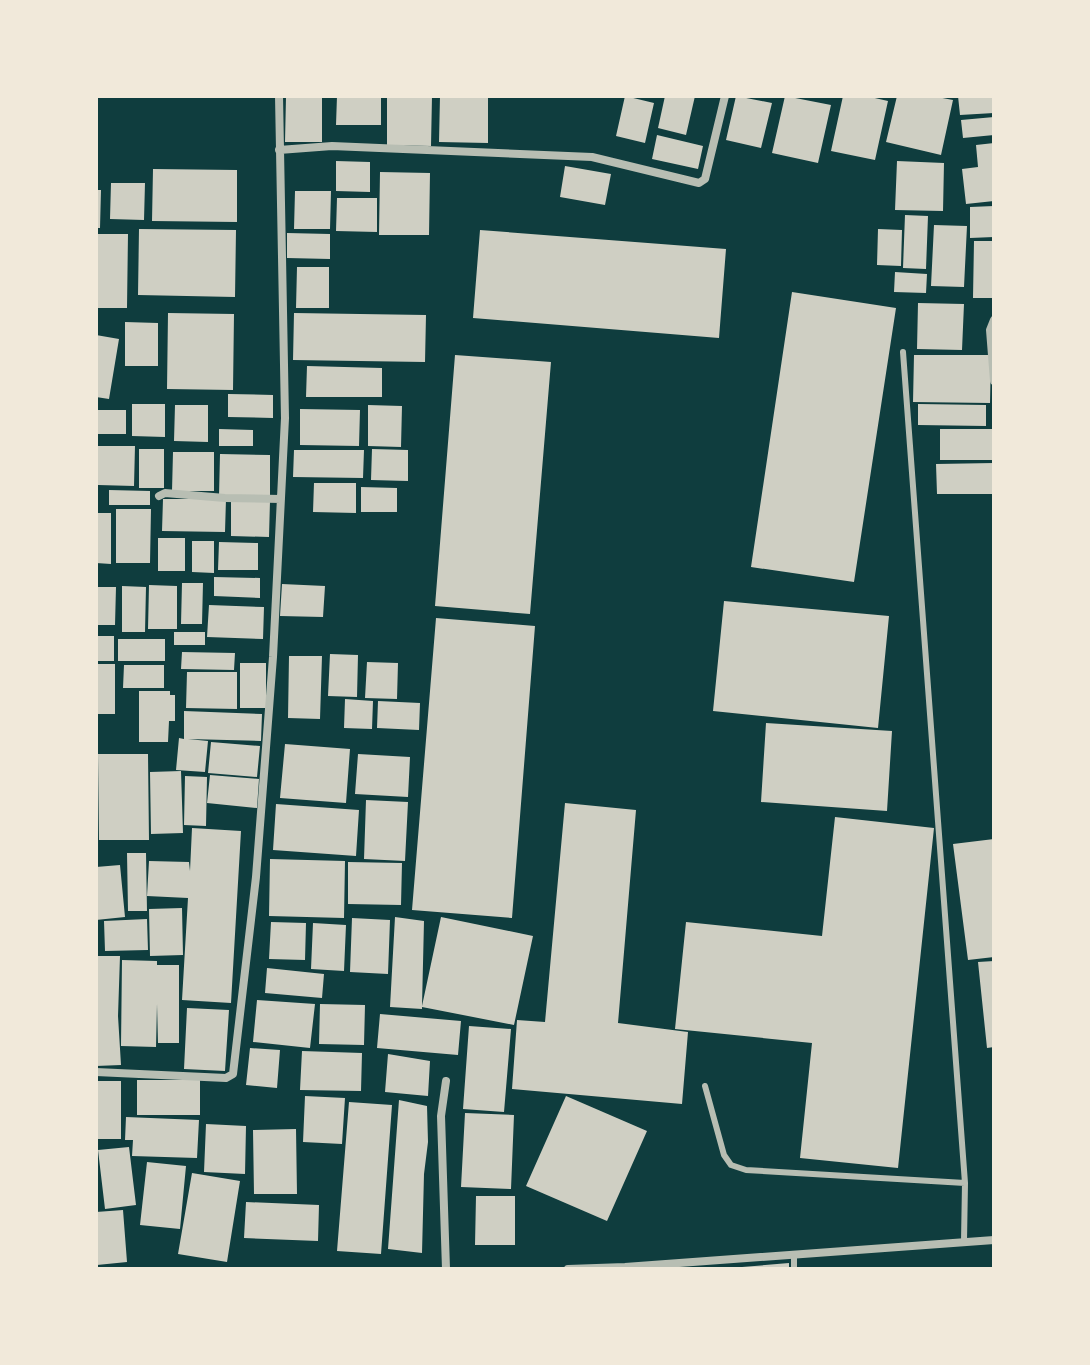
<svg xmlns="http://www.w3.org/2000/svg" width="1090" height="1365" font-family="Spectral,serif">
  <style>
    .building { fill: #cfcfc3 }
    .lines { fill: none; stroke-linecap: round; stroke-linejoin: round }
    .service { stroke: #b8beb3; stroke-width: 6 }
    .minor { stroke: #b8beb3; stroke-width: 8 }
  </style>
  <rect width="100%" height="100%" fill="#0f3d3e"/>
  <path class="building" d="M337,96H381V125H336Z
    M387,96H432L431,146L387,145Z
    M440,96H488V143L439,142Z
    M625,96L654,103L645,143L616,136Z
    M665,96H695L686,135L658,128Z
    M736,96L772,103L761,148L726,140Z
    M785,96L831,105L818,163L772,153Z
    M843,96H866L888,101L875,160L831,151Z
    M897,96H932L953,100L941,155L886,142Z
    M958,96H994V113L960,115Z
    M286,97H322V142H285Z
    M994,117V135L963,138L961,120Z
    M657,135L703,146L698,169L652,159Z
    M994,143V201L966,204L962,169L978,167L976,145Z
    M336,161L370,162V192L336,191Z
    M897,161L944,163L943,211L895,210Z
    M565,166L611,174L605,205L560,197Z
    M153,169L237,170V222L152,221Z
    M380,172L430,173L429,235H379Z
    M111,183H145L144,220L110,219Z
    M96,190H101L100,228H96Z
    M295,191H331L330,229H294Z
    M337,198H377V232L336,231Z
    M994,206V237L970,238V207Z
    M905,215L928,216L926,269L903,268Z
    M934,225L967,226L964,287L931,286Z
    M139,229L236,230L235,297L138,295Z
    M878,229L902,230L901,266L877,265Z
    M480,230L726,249L719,338L473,318Z
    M287,233L330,234V259L287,258Z
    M96,234H128L127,308H96Z
    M974,241H994V298H973Z
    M297,267H329V308H296Z
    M895,272L927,274L926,293L894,292Z
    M792,292L896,308L854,582L751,567Z
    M918,303L964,304L962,350L917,349Z
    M168,313L234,314L233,390L167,389Z
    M294,313L426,315L425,362L293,360Z
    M125,322L158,323V366H125Z
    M96,335L119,339L109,399L96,397Z
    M455,355L551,362L530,614L435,606Z
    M914,355H991L990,403L913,402Z
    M307,366L382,368V397H306Z
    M228,394L273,395V418L228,417Z
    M132,404H165V437L132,436Z
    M918,404L986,405V426L918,425Z
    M175,405H208V442L174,441Z
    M368,405L402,406L401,447L368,446Z
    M300,409L360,410L359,446L300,445Z
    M97,410H126V434H97Z
    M219,429L253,430V446H219Z
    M940,429H994V460H940Z
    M98,446H135L134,486L98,485Z
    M139,449H164V488H139Z
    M372,449L408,450V481L371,480Z
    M294,450H364L363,478L293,477Z
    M173,452H214V491H172Z
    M220,454L270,455V496H219Z
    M994,463V494H937L936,464Z
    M314,483H356V513L313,512Z
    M361,487L397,488V512H361Z
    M109,490L150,491V505H109Z
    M163,499H226L225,532L162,531Z
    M231,500L270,501L269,537L231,536Z
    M116,509H151L150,563H116Z
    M96,513H111V564L96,563Z
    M158,538H185V571H158Z
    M192,541H214V573L192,572Z
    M219,542L258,543V570H218Z
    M214,577L260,578V598L214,596Z
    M182,583H203L202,624H181Z
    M282,584L325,586L323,617L280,616Z
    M149,585L177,586V629H148Z
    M122,586L146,587L145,632H122Z
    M98,587H116L115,625H98Z
    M724,601L889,616L878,728L713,711Z
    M209,605L264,607L263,639L207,637Z
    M436,618L535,626L512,918L412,910Z
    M174,632H205V645H174Z
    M96,636H114V661H96Z
    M118,639H165V661H118Z
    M182,652L235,653L234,670L181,669Z
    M330,654L358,655L357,697L328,696Z
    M289,656H322L320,719L288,718Z
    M367,662L398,663L397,699L365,698Z
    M240,663H266V708H240Z
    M96,664H115V714H96Z
    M124,665H164V688H123Z
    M187,672H237V709L186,708Z
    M139,691H170V695H175V721H169L168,742H139Z
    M345,699L373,701L372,729L344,728Z
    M378,701L420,703L419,730L377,728Z
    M184,711L262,714L261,741L188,739L208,741L205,772L176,770L179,738L184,739Z
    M766,723L892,731L887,811L761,802Z
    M211,742L260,746L257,777L208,773Z
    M285,744L350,749L346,803L280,798Z
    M98,754H148L149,840H99Z
    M358,754L410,757L408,797L355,794Z
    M181,771L183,833L151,834L150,772Z
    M210,775L259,779L257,808L207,803Z
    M185,776L207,777L206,826L184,825Z
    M366,800L408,802L405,861L364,859Z
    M565,803L636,810L618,1023L688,1032L682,1104L512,1089L517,1020L545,1022Z
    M276,804L359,810L356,856L273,850Z
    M835,817L934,828L898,1168L800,1158L812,1043L675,1029L686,922L822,936Z
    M192,828L241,831L231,1003L182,1000L188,898L147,896L149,861L189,862L190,871Z
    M994,839V957L968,960L953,844Z
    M127,853H146L147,911H128Z
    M270,859L345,861L344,918L269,916Z
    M348,862L402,863L401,905L348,904Z
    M120,865L125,917L96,920V867Z
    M182,908L183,955L150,956L149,909Z
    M395,917L424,921L422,1006L441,917L533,936L514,1025L422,1007V1009L390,1007Z
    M352,918L390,920L388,974L350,972Z
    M147,919L148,950L105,951L104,921Z
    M271,922L306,923L305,960L269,959Z
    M313,923L346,925L344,971L311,969Z
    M96,956H120L118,1016L121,1065L96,1066Z
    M122,960L157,961V965H179V1043H158L157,1004L156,1047L121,1046Z
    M994,961V1047L987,1048L978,962Z
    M267,968L324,974L322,998L265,993Z
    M257,1000L315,1004L310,1048L253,1042Z
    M320,1004L365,1005L364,1045L319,1044Z
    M187,1008L229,1010L225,1071L184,1069Z
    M380,1014L461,1021L458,1055L377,1048Z
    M469,1026L511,1029L504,1112L463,1109Z
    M250,1048L280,1050L277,1088L246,1085Z
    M302,1051L362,1053L361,1091L300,1090Z
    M388,1054L430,1061L428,1096L385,1092Z
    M137,1080H200V1115H137Z
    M96,1081H121V1139H96Z
    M305,1096L345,1098L342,1144L303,1142Z
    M566,1096L647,1131L607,1221L526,1186Z
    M399,1100L427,1106L428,1142L424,1174L422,1253L388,1249Z
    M349,1102L392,1105L381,1254L337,1251Z
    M465,1113L514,1115L511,1189L461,1187Z
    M126,1117L199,1120L197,1158L132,1156L133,1140H125Z
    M206,1124L246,1126L245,1174L204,1172Z
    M296,1129L297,1194H254L253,1130Z
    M129,1147L136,1205L105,1209L98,1150Z
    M147,1162L186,1166L180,1229L140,1225Z
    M192,1173L240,1181L227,1262L178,1254Z
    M476,1196H515V1245H475Z
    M246,1202L319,1205L318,1241L244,1238Z
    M123,1210L127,1262L97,1265L96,1212Z
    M789,1263V1269H742V1267Z"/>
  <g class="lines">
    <path class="service" d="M903,352L965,1183L964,1241
      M705,1086L724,1155L731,1165L746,1170L965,1183
      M794,1269V1254"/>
    <path class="minor" d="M279,150L332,146L592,157L699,183L705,179L725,96
      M994,320L990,330L994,381
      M159,496L165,493L225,498L281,499
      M96,1072L226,1078L233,1074L256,877L273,657L285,418L279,96
      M446,1269L441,1116L446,1081
      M568,1269L625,1267L994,1240"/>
  </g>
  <rect width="1090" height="1365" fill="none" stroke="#f1e9da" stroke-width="196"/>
</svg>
